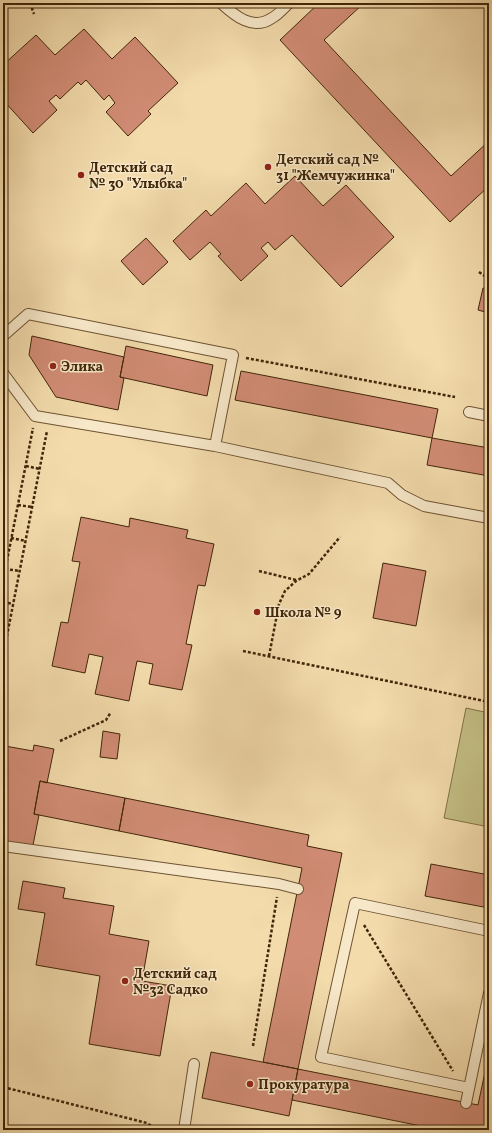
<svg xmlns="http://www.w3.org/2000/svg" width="492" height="1133" font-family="Vollkorn,serif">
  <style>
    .green { fill: #c2be84; stroke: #827246 }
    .building { fill: #d18c75; stroke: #412609 }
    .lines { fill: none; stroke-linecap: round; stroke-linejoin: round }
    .service-casing { stroke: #6e5332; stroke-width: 12 }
    .path { stroke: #412609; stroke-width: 2.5; stroke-dasharray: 3 2; stroke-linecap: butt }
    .service { stroke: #f7e8c9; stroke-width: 10 }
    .poi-dot { fill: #8f2418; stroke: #f7e8c9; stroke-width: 1.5 }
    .labels { text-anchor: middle; stroke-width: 3; stroke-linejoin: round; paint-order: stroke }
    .poi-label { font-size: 14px; font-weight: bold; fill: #412609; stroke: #f7e8c9; text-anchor: start }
  </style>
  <rect width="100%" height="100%" fill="#f3dbac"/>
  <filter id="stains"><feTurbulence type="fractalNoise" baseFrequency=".005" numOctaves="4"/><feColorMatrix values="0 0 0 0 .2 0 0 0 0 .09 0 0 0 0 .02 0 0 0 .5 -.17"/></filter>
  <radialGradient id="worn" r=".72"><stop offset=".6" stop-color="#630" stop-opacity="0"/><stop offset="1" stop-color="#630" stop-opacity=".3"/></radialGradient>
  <path class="green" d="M466,708L489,713V827L444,818Z"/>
  <path class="building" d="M319,3H364L324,40L451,176L489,141V186L450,222L280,40Z
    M84,29L112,59L135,37L178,83L148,111L151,114L128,136L106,112L115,103L109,95L104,100L86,80L81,85L78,82L60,99L56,95L49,101L57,110L33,133L3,100V65L36,35L55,55Z
    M295,176L323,206L346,185L394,237L341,287L292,235L275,250L268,242L261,248L268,256L241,281L218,256L221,254L210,242L190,260L173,241L206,210L211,216L246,183L265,204Z
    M146,238L168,262L143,285L121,261Z
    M483,288L489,289V313L478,310Z
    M32,336L124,357L120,377L124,378L118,410L56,397L29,355Z
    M126,346L213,365L207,396L120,377Z
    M241,371L438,409L432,438L235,400Z
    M432,438L489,448V476L427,465Z
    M81,517L129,527L130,518L188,530L186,538L214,544L205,586L198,585L186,644L192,645L182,690L149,684L153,664L137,661L129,701L95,694L103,657L89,654L85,673L52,666L61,622L68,623L80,562L72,561Z
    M383,563L426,571L416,626L373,618Z
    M103,731L120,734L117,759L100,757Z
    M34,745L54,749L47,783L40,781L34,814L39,815L32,850L3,844V755L5,746L33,751Z
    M40,781L125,798L119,831L34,814Z
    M125,798L309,835L307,846L342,853L298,1069L263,1062L302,868L119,831Z
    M431,864L489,875V908L425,896Z
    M23,881L65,888L63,898L114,906L109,934L149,941L142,981L172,986L160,1056L89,1044L100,976L36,965L45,913L18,909Z
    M211,1052L298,1069L289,1116L202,1098Z
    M489,1053V1130H441L292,1100L298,1069L478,1105Z"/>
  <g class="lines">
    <g class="service-casing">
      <path id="service" d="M221,3C235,16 253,31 272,18C278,15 284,8 289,3
        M3,336L28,314L233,355L215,446
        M3,373L35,416L215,446L388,483L402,495L424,506L489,518
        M469,412L489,416
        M3,846L279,884L298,889
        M469,1088L321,1057L355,903L489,931
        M466,1103L489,993
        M184,1130L194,1064"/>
    </g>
    <path class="path" d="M30,3L34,14
      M479,272L489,279
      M246,358L455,397
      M26,466L40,469
      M18,505L32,507
      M11,538L26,541
      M5,569L20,571
      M259,571L296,580
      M3,581L33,428
      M3,602L13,604
      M243,651L489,702
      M3,656L47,431
      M269,656L279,604L285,591L296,581L309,574L340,537
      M60,741L106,720L111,712
      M364,925L453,1071
      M253,1046L277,897
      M3,1087L147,1123L157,1130"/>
    <use href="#service" class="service"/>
  </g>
  <g class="poi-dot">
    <circle cx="268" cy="167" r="4"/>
    <circle cx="81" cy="175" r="4"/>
    <circle cx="53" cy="366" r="4"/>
    <circle cx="257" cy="612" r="4"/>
    <circle cx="125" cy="981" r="4"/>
    <circle cx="250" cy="1084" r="4"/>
  </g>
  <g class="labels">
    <g class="poi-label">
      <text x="276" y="164">Детский сад №<tspan x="276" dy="16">31 "Жемчужинка"</tspan></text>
      <text x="89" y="172">Детский сад<tspan x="89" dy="16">№ 30 "Улыбка"</tspan></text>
      <text x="61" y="371">Элика</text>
      <text x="265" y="617">Школа № 9</text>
      <text x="133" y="978">Детский сад<tspan x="133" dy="16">№32 Садко</tspan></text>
      <text x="258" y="1089">Прокуратура</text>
    </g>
  </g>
  <rect width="492" height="1133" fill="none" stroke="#f3dbac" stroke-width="16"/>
  <rect x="4" y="4" width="484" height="1125" fill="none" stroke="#412609" stroke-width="2"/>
  <rect x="8" y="8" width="476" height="1117" fill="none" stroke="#412609"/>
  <rect width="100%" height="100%" filter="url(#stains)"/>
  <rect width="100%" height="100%" fill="url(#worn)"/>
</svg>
